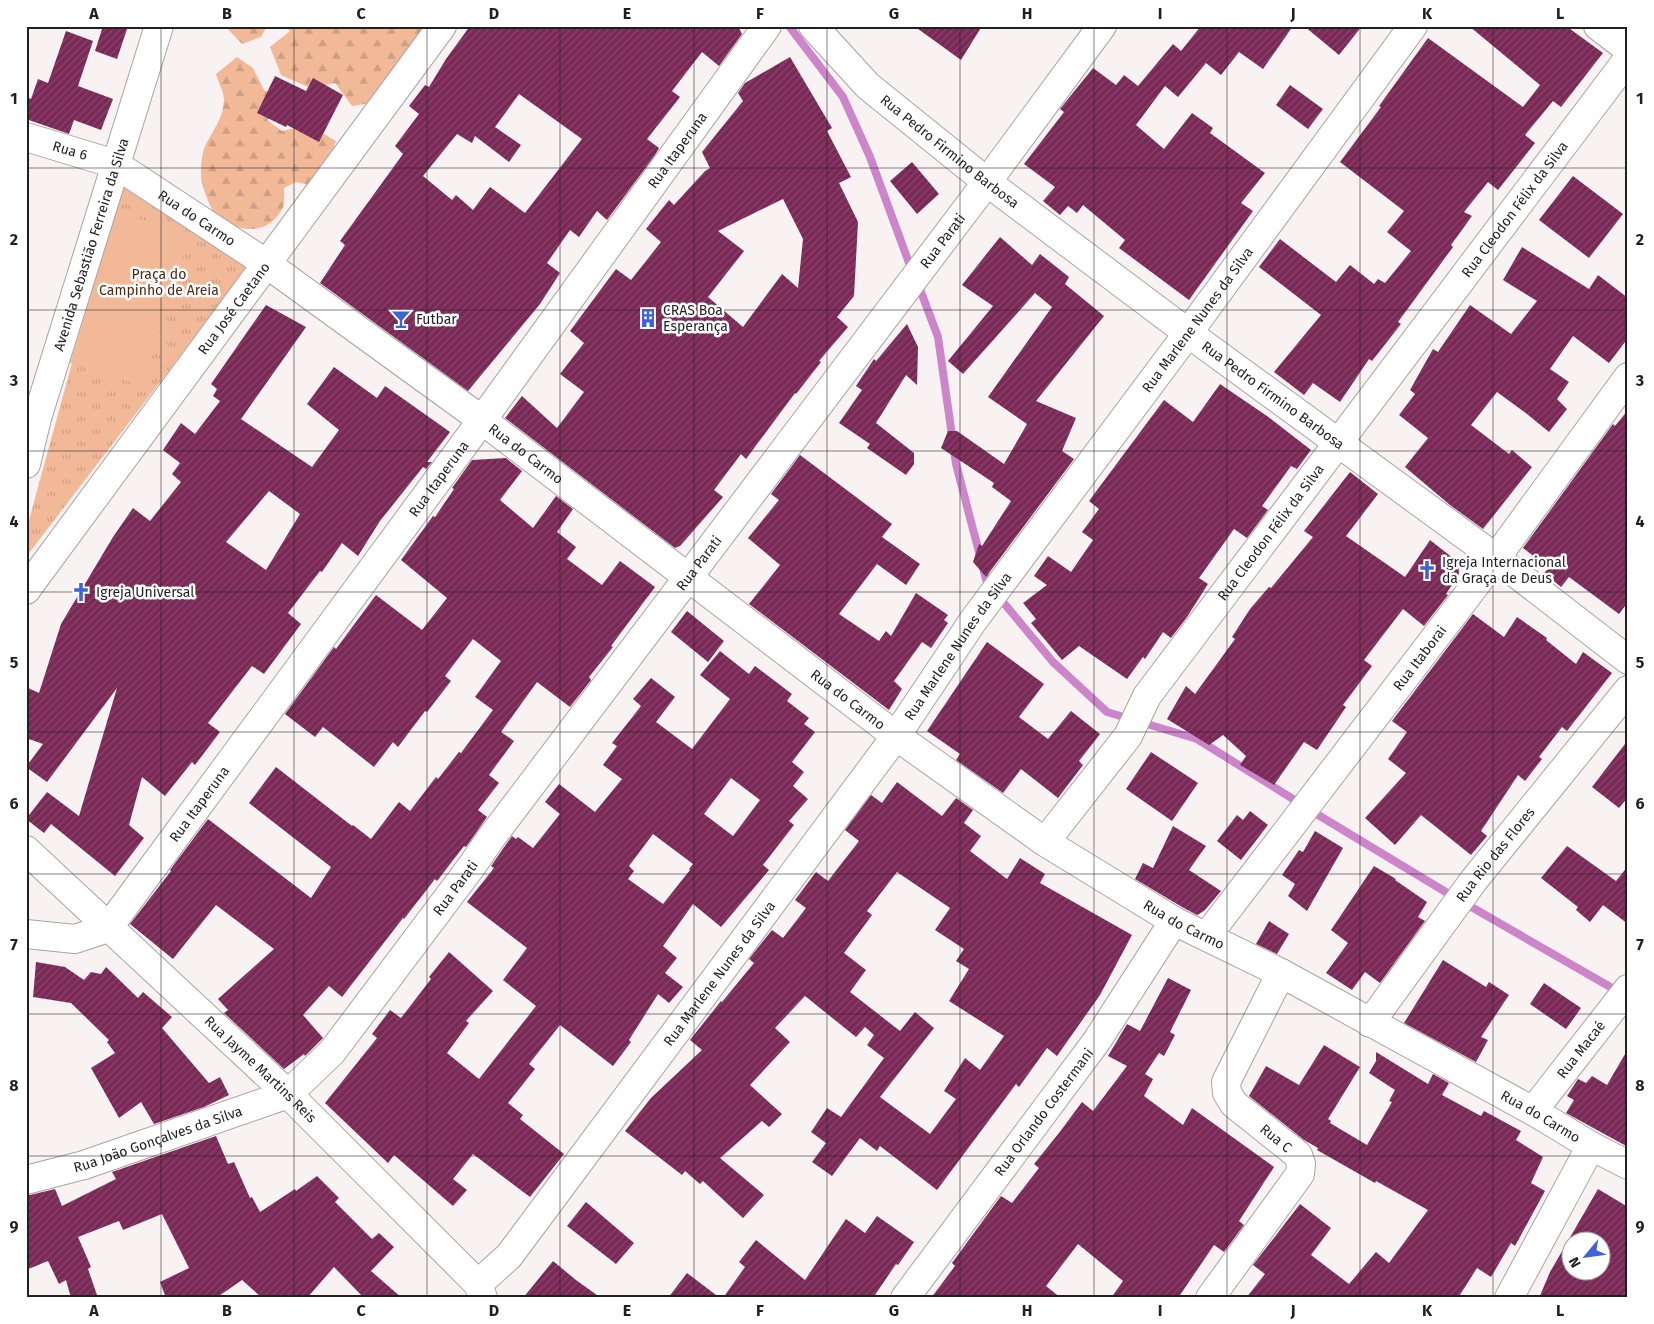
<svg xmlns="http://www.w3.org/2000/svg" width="1654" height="1324" font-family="'Fira Sans',sans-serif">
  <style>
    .grass { fill: url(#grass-tufts) }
    .forest { fill: url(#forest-firs) }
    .pitch { fill: #f2b998 }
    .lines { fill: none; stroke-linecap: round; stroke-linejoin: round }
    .stream { stroke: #cd85ca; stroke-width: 8 }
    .building { fill: url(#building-hatch); fill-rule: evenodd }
    .minor-casing { stroke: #aaa3a4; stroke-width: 30 }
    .minor { stroke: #fff; stroke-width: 28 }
    .grid { fill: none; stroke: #211f1f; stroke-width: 1; stroke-opacity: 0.55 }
    .labels { text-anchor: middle; stroke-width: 5; stroke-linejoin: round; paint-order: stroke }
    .street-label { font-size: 14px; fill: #211f1f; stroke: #fff }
    .park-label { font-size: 14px; fill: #4c2913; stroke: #fff }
    .poi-label { font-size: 14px; fill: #211f1f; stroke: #fff; text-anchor: start }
    .neatline { fill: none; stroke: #211f1f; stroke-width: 2 }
    .grid-label { font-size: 16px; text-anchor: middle; font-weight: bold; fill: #211f1f }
  </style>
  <defs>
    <pattern id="grass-tufts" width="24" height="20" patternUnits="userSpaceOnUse" patternTransform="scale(1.25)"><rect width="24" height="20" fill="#f2b998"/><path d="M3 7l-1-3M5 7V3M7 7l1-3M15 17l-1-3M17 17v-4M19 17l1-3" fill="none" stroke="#cf9f83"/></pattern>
    <pattern id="forest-firs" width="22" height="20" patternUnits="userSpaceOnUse" patternTransform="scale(1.25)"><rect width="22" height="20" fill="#f2b998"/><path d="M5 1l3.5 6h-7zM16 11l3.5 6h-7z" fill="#cf9f83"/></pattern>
    <pattern id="building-hatch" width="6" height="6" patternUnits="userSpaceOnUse" patternTransform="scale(1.25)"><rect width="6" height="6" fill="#7a2856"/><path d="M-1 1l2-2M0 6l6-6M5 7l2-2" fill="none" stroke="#87466a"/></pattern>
  </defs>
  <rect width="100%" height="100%" fill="#f9f2f3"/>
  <path class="grass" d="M121,184L249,266L26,557V531Z"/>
  <path class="forest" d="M225,26H267L261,37L242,44Z
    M285,26H426L371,103L352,106L335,83L310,88L281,75L270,47L290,31Z
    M237,57L253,68L264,90L285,103L267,120L282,131L309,125L336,141L329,161L309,185L296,182L284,188C284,194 285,202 283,207C270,235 241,234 218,217C211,212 206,195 203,187C199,176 201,152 207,142C215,127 223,118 224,100C224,92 218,82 216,74Z"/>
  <path class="pitch" d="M116,212L191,233L143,386L70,363Z"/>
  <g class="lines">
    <path class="stream" d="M789,26L843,97L870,157L912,271
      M918,284L938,337L956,464L987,583L1053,662L1107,712L1197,739L1301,804
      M1310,810L1454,897L1619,992"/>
  </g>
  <path class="building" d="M103,26H128L117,59L95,51Z
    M470,26H738L742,34L719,66L702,52L672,91L680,97L647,139L659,148L655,155L607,220L597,211L579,237L570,230L547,263L560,273L540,304L468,391L320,283L345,245L340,241L403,154L395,146L419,114L409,106L425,85L429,87L446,59ZM519,94L582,139L525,213L490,187L473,210L456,195L452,200L423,176L457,134L472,143L475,136L509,162L521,145L495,127Z
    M914,26H982L961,60Z
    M1201,26H1293L1263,69L1239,52L1221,75L1206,63L1178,97L1165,86L1136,125L1164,149L1192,113L1213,128L1210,133L1265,173L1241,203L1253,211L1189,300L1119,248L1125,240L1083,205L1077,213L1068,206L1060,215L1043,201L1055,187L1024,164L1064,112L1060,109L1093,68L1116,85L1124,75L1138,86L1173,44L1181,51Z
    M1304,26H1362L1339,55Z
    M1469,26H1566L1603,53L1561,107L1553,101L1525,135L1535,143L1498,190L1488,182L1464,212L1472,216L1451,245L1453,247L1398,322L1401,324L1372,361L1369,359L1340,402L1313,383L1304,395L1274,372L1321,315L1259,267L1280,239L1336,282L1350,265L1374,284L1378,279L1385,283L1411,251L1387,232L1404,211L1340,162L1381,107L1379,106L1428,38L1523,107L1540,85Z
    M66,31L93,41L78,86L113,99L101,130L74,120L69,134L26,119V97L31,99L38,79L48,83Z
    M790,57L832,128L827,131L851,177L839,183L858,222L854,296L837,317L848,327L819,361L821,362L796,394L795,393L746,459L741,454L714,490L723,497L680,546L675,548L505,418L522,396L557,428L584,392L560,374L584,343L570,331L616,269L631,280L661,242L646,229L669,200L674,205L705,171L710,168L702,152L743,101L738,93L745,83ZM783,199L803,239L798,288L782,274L743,327L708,297L744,251L718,231Z
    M275,76L306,91L313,78L343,95L319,142L287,125L286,127L257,113Z
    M1290,85L1323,109L1308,129L1276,105Z
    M912,162L939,194L917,214L890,181Z
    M1573,176L1623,214L1589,258L1539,220Z
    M1000,237L1032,265L1040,254L1069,277L1065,284L1104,316L1036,401L1076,418L1062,451L1074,459L986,577L973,562L979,544L982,546L1011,501L992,487L994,483L941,448L948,431H957L1004,464L1027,424L988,397L1052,307L1035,293L963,374L948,361L993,306L962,285Z
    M1522,247L1589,289L1598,275L1628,298V338L1609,363L1573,336L1550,369L1569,382L1557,399L1567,409L1549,432L1527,414L1497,392L1471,425L1509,454L1512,450L1532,467L1483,529L1450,505L1405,467L1428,438L1399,415L1415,394L1410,390L1433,349L1438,352L1470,305L1511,334L1537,301L1503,280Z
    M266,305L306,327L241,419L312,467L339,430L307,404L334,367L377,398L385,386L450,432L427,462H432L426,469L423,467L380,521L358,556L342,543L322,572L320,571L288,613L301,624L264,674L252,666L208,723L220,732L195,765L192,762L165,796L142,777L129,825L144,838L115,876L51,824L44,833L26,819L47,792L79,816L117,688L47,782L26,767L43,744L26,738V687L39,693L61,624L113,537L133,508L150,521L181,482L172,474L180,463L163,450L181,423L195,434L220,401L213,396L217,389L211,384ZM269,491L300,514L266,570L226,542Z
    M907,324L918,347L917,385L906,375L876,423L914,453V464L906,475L867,448L870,444L839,423L862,390L856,386L874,359L876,361Z
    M1220,384L1267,416L1311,450L1297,469L1291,466L1262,506L1268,510L1247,538L1234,529L1199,578L1208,584L1187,617L1171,638L1163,632L1145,659L1143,657L1127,679L1079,646L1062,660L1031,623L1036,619L1023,603L1047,585L1034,576L1048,556L1071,572L1093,540L1082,532L1099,509L1089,501L1164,400L1193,422Z
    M1628,410V602L1619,614L1569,577L1561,587L1544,573L1549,568L1523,548L1613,424L1615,426Z
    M800,455L892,524L882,537L920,564L906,585L877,564L839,614L879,641L886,631L891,636L916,593L948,615L944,620L948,623L931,648L922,642L894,681L902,689L889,710L749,604L780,565L748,538L779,500L771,494Z
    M506,458L522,471L500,500L533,528L556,496L573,509L557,532L576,547L567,559L602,585L620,561L655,587L611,646L613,647L589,677L591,680L570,707L537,682L501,732L514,741L489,775L499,783L478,810L487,817L466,847L464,846L437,881L435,879L404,919L403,918L342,997L329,986L303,1015L323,1038L305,1056L304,1054L284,1069L224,1013L228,1010L218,999L274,949L216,905L173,959L130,924L171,871L170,870L208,819L311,898L331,867L249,803L276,767L352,826L353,825L371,839L399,802L410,811L436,777L438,779L459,752L461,753L493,710L475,697L501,661L473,639L445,676L451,681L427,712L425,711L398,747L393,742L374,767L323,727L315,737L285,714L334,647L336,649L376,595L422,630L447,598L401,560L433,516L435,517L454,489L452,488L472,460Z
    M1350,472L1378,494L1346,536L1405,577L1430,540L1458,562L1459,574L1446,594L1448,595L1424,626L1403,609L1364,660L1372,666L1343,705L1346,707L1317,750L1304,742L1274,785L1240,765L1246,756L1223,735L1209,745L1167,719L1186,686L1195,694L1235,639L1232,637L1250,609L1269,587L1271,588L1313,537L1304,531Z
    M687,611L724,641L708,662L671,632Z
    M1473,614L1504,637L1517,617L1547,638L1546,640L1576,664L1583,652L1612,673L1567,731L1562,727L1539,757L1542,759L1525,781L1518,775L1481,831L1487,836L1471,855L1421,815L1395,845L1365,818L1406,773L1388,759L1407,732L1392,721Z
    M987,642L1044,684L1019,717L1048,739L1071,711L1100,734L1079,761L1083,765L1058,798L1021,769L1003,793L956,760L960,754L927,731Z
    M720,651L749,674L755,666L792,694L787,701L809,718L804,724L815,732L792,762L804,772L793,786L808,799L789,821L794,825L763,865L769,870L721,927L693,904L663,946L677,958L665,973L683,987L669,1003L658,994L629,1040L631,1042L613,1066L560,1025L529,1064L535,1069L508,1103L523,1115L520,1119L564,1154L530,1197L473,1154L453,1179L467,1190L453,1206L394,1155L388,1163L325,1103L377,1038L372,1034L390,1010L401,1018L431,979L429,977L449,952L493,991L466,1021L469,1023L447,1053L479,1079L536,1006L503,980L527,948L467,902L494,868L491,866L512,836L516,839L518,837L533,848L560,814L545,802L559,784L595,812L622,779L603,765L617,746L612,743L641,706L633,699L651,678L675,697L656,722L692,749L730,699L700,675ZM731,778L760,800L733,836L704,814ZM653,834L693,864L689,869L690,870L663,904L628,879L634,871L629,866Z
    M1628,740V797L1619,808L1592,787Z
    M1151,752L1198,783L1172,821L1126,789Z
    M897,782L942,816L956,798L973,810L964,823L981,836L970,851L1007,879L1020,858L1045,874L1040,883L1132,935L1100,995L1057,1056L1047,1048L1019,1087L1016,1084L937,1190L880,1146L877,1151L860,1138L832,1176L812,1162L826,1143L811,1132L827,1108L841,1117L884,1058L867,1045L874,1035L865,1027L856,1037L805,996L775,1028L790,1042L750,1085L782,1114L769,1127L762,1121L720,1158L764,1195L743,1218L703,1181L700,1184L685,1171L682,1175L625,1131L651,1098L702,1050L690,1040L721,1001L722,1002L754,963L749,959L772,930L783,938L806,908L795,900L816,872L828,881L859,841L845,830L871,795L882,803ZM897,872L950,908L935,930L964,949L956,961L969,969L949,1001L1004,1036L980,1070L965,1058L944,1091L956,1099L930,1134L880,1097L934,1028L915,1012L900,1031L850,992L866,970L844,953L872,915L867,911Z
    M1250,811L1268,825L1241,860L1217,841L1237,815L1243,820Z
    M1173,826L1206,846L1189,870L1221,891L1205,910L1199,914L1197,915L1182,907L1135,879L1143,863L1153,868Z
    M1315,831L1343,848L1307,911L1288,896L1295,884L1282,875L1299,850L1303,852Z
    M1567,846L1616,881L1628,866V924L1603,905L1590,922L1576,910L1578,907L1541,878Z
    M1374,866L1396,879L1395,880L1427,902L1418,917L1425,921L1380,983L1365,972L1352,990L1326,973L1348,943L1331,930Z
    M1269,921L1289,934L1277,954L1256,944Z
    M1443,960L1486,987L1489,982L1509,995L1481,1037L1488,1040L1476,1062L1404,1023Z
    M36,962L65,967L84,980L91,972L101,974L106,967L138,998L143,992L172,1017L162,1028L209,1083L220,1077L229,1095L204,1107L154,1124L141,1102L119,1118L91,1068L115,1053L107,1042L109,1040L71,1003L33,997Z
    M1168,978L1191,990L1170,1032L1175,1035L1164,1056L1159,1053L1145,1074L1153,1079L1144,1096L1183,1125L1192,1108L1274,1167L1239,1221L1244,1225L1224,1252L1214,1245L1178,1298H1111L1123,1281L1078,1244L1046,1286L1061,1298H931L955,1266L952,1263L1001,1196L1012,1203L1039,1168L1034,1164L1059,1133L1082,1102L1093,1111L1127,1066L1108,1056L1127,1024L1140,1031Z
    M1544,983L1581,1008L1566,1029L1530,1004Z
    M1324,1045L1360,1067L1328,1119L1331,1121L1330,1123L1367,1145L1392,1102L1389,1101L1395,1090L1369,1073L1376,1061V1052L1428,1084L1433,1074L1449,1083L1442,1095L1481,1116L1484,1111L1521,1131L1516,1140L1543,1157L1531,1183L1545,1191L1515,1246L1511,1243L1491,1277L1477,1268L1458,1298H1246L1265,1274L1253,1265L1300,1204L1331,1228L1311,1255L1349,1284L1376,1252L1389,1263L1428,1210L1376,1181L1375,1183L1317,1150L1318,1148L1304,1140L1249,1096L1266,1066L1299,1085Z
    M1628,1049V1147L1566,1113L1574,1100L1567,1096L1578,1079L1586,1083L1592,1076L1607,1085Z
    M216,1136L228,1164L234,1162L250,1198L252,1197L260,1212L295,1189L296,1191L317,1176L339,1198L335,1202L372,1239L379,1233L394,1247L371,1271L402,1298H364L334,1267L307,1298H262L242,1280L216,1298H166L160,1282L189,1268L162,1214L123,1230L119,1221L78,1237L91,1267L88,1269L98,1298H71L66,1280L59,1284L48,1261L26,1270V1196L55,1189L62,1206L116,1179L112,1172Z
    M1598,1189L1628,1207V1298H1539L1550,1272ZM1572,1242H1602V1272H1572Z
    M586,1202L634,1243L616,1264L567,1226Z
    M877,1216L914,1242L898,1265L896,1264L873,1298H723L745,1267L739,1262L756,1240L805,1280L846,1219L865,1233Z
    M553,1261L576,1280L601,1298H523Z
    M687,1273L720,1298H668Z"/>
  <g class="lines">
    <g class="minor-casing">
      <g id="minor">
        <path id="s1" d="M813,26L868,86L987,182L1188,333L1496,558L1628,660"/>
        <path d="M1598,26L1628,49"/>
        <path id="s2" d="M26,137L115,164L267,264L482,420L896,736L1045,842L1174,921L1281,973L1533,1111L1591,1146L1628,1165"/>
        <path id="s3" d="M26,464L37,418L159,26"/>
        <path id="s4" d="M26,590L442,26"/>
        <path id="s5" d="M1045,842L1128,736L1147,696L1628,59"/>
        <path id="s6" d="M26,850L288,1094L478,1284L483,1298"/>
        <path id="s7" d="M26,934L75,939L108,928L482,420L767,26"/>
        <path id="s8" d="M1207,936L1496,558L1628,377"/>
        <path id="s9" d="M1370,1023L1474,880L1628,690"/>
        <path id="s10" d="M1533,1111L1628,989"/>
        <path id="s11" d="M26,1180L84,1165L288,1094L332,1052L471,867L491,838L987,182L1102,26"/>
        <path id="s12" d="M478,1284L509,1256L896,736L973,621L1188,333L1413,26"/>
        <path id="s13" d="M905,1298L1096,1042L1174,921"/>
        <path d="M1210,1298L1300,1174L1301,1164L1298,1155L1234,1104L1227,1093L1226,1082L1281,973"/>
        <path d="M1509,1298L1591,1146"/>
      </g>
    </g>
    <use href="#minor" class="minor"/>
  </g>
  <path class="grid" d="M161,26V1298M294,26V1298M427,26V1298M560,26V1298M694,26V1298M827,26V1298M960,26V1298M1094,26V1298M1227,26V1298M1360,26V1298M1493,26V1298M26,168H1628M26,310H1628M26,451H1628M26,592H1628M26,732H1628M26,874H1628M26,1014H1628M26,1156H1628"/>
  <defs>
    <g id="building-bare" transform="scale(1.5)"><path d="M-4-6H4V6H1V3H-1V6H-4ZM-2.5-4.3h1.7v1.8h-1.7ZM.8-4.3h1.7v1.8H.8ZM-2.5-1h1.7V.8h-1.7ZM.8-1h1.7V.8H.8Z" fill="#3d63d5" stroke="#fff" stroke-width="2.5" paint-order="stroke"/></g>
    <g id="bar-bare" transform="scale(1.5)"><path d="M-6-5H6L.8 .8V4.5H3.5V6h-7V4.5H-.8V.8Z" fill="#3d63d5" stroke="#fff" stroke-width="2.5" paint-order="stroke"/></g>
    <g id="church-bare" transform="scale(1.5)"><path d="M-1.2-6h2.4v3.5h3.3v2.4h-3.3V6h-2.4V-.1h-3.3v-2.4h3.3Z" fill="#3d63d5" stroke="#fff" stroke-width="2.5" paint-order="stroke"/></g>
  </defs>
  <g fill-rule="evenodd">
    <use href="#building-bare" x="648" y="318"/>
    <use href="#bar-bare" x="401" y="319"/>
    <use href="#church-bare" x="1427" y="570"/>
    <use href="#church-bare" x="81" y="592"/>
  </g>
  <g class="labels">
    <g class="street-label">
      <text dy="5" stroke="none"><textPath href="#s2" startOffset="46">Rua 6</textPath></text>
      <text dy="5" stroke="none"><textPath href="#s7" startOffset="1048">Rua Itaperuna</textPath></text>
      <text dy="5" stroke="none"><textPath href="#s1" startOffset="186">Rua Pedro Firmino Barbosa</textPath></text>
      <text dy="5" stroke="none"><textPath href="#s5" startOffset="789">Rua Cleodon Félix da Silva</textPath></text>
      <text dy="5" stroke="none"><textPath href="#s2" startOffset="191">Rua do Carmo</textPath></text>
      <text dy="5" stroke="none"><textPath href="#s11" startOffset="1352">Rua Parati</textPath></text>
      <text dy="5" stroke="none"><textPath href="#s3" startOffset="229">Avenida Sebastião Ferreira da Silva</textPath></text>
      <text dy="5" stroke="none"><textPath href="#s4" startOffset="350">Rua José Caetano</textPath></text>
      <text dy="5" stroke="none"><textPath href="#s12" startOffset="1204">Rua Marlene Nunes da Silva</textPath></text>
      <text dy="5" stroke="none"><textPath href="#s1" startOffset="591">Rua Pedro Firmino Barbosa</textPath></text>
      <text dy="5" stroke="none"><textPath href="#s2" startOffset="596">Rua do Carmo</textPath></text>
      <text dy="5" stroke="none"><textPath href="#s7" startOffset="642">Rua Itaperuna</textPath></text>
      <text dy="5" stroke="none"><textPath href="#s5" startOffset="384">Rua Cleodon Félix da Silva</textPath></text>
      <text dy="5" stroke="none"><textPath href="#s11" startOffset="948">Rua Parati</textPath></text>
      <text dy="5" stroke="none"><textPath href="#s12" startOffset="799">Rua Marlene Nunes da Silva</textPath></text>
      <text dy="5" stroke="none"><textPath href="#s8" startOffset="350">Rua Itaborai</textPath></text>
      <text dy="5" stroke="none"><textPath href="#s2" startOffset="1001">Rua do Carmo</textPath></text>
      <text dy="5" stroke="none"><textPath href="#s7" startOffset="238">Rua Itaperuna</textPath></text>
      <text dy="5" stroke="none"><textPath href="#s9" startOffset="210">Rua Rio das Flores</textPath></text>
      <text dy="5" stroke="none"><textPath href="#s11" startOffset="542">Rua Parati</textPath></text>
      <text dy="5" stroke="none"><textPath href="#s2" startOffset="1406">Rua do Carmo</textPath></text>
      <text dy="5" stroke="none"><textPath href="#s12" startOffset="394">Rua Marlene Nunes da Silva</textPath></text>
      <text dy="5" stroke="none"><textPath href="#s10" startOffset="78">Rua Macaé</textPath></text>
      <text dy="5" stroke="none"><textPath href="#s6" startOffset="321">Rua Jayme Martins Reis</textPath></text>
      <text dy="5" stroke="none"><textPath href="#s13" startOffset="232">Rua Orlando Costermani</textPath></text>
      <text dy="5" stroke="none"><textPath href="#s2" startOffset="1811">Rua do Carmo</textPath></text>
      <text transform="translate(1276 1138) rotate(39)" y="5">Rua C</text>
      <text dy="5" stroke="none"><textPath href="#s11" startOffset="138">Rua João Gonçalves da Silva</textPath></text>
    </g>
    <g class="park-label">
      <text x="159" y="279">Praça do<tspan x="159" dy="16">Campinho de Areia</tspan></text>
    </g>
    <g class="poi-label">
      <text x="663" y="315">CRAS Boa<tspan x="663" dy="16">Esperança</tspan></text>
      <text x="416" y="324">Futbar</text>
      <text x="1442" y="567">Igreja Internacional<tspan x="1442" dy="16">da Graça de Deus</tspan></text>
      <text x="96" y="597">Igreja Universal</text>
    </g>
  </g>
  <rect width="1654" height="1324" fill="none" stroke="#ffffff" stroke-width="55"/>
  <g transform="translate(1586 1256) rotate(241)"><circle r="24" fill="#ffffff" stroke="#a6a5a5"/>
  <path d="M0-4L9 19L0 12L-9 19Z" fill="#3d63d5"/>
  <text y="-8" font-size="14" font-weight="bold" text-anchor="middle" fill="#211f1f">N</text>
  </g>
  <rect x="28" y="28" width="1598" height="1268" class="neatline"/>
  <g class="grid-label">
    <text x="94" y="19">A</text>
    <text x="227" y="19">B</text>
    <text x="361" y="19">C</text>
    <text x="494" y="19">D</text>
    <text x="627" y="19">E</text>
    <text x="760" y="19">F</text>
    <text x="894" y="19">G</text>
    <text x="1027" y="19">H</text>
    <text x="1160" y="19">I</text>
    <text x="1293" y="19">J</text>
    <text x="1427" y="19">K</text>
    <text x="1560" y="19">L</text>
    <text x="14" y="104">1</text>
    <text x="1640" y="104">1</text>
    <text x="14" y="245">2</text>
    <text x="1640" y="245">2</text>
    <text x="14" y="386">3</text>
    <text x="1640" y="386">3</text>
    <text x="14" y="527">4</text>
    <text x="1640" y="527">4</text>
    <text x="14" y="668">5</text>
    <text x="1640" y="668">5</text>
    <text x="14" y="809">6</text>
    <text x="1640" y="809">6</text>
    <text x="14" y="950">7</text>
    <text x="1640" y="950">7</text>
    <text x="14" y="1091">8</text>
    <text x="1640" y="1091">8</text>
    <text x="14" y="1232">9</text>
    <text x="1640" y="1232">9</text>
    <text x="94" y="1316">A</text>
    <text x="227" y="1316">B</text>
    <text x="361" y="1316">C</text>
    <text x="494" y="1316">D</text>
    <text x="627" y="1316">E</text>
    <text x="760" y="1316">F</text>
    <text x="894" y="1316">G</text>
    <text x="1027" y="1316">H</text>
    <text x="1160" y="1316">I</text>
    <text x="1293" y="1316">J</text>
    <text x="1427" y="1316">K</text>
    <text x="1560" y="1316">L</text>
  </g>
</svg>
